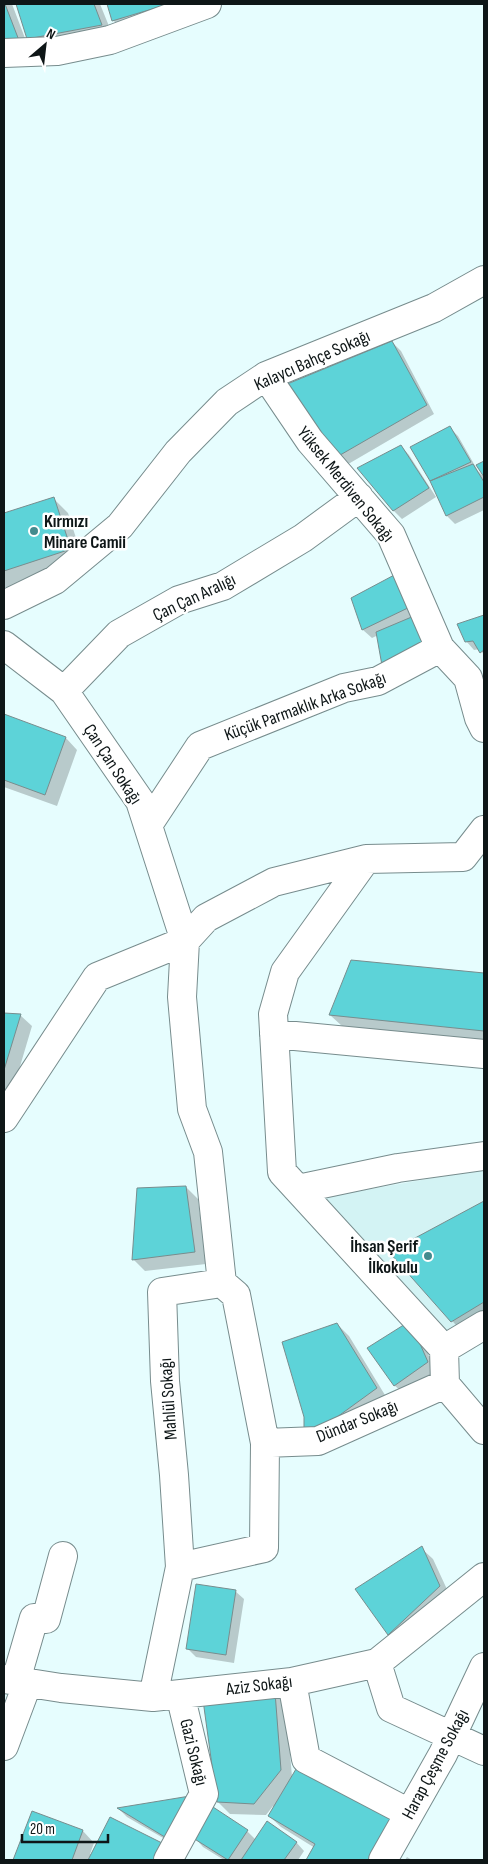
<svg xmlns="http://www.w3.org/2000/svg" width="488" height="1864" font-family="'Sofia Sans Condensed',sans-serif">
  <style>
    .built { fill: #d3f3f4 }
    .shadow { fill: #0003 }
    .building { fill: #5dd3d8; stroke: #788d8e }
    .lines { fill: none; stroke-linecap: round; stroke-linejoin: round }
    .minor-casing { stroke: #778c8d; stroke-width: 30 }
    .minor { stroke: #fff; stroke-width: 28 }
    .poi-dot { fill: #438b8e; stroke: #fff; stroke-width: 2 }
    .labels { text-anchor: middle; stroke-width: 5; stroke-linejoin: round; paint-order: stroke }
    .street-label { font-size: 18px; fill: #0e1617; stroke: #fff }
    .poi-label { font-size: 18px; font-weight: bold; fill: #0e1617; stroke: #fff; text-anchor: start }
  </style>
  <rect width="100%" height="100%" fill="#e6fdfe"/>
  <path class="built" d="M484,1169V1313L444,1335L320,1198Z"/>
  <path class="shadow" d="M4,4H12L31,54H4Z
    M17,4H100L113,36L28,39Z
    M108,4H199L125,32L113,20Z
    M392,342L401,351L434,414L338,470L329,461Z
    M449,427L458,436L478,471L484,477V510L455,524L447,516L431,481L411,447Z
    M401,446L409,455L436,497L402,519L393,510Z
    M54,499L68,513L84,563L6,588L4,586V514Z
    M398,574L420,615L372,638L363,630L352,599Z
    M484,616V655L480,649L474,650L466,641L459,625Z
    M4,715L66,738L77,750L57,806L4,787Z
    M351,961L484,974V1041L342,1026L330,1015Z
    M4,1014L20,1015L32,1026L10,1100L4,1101Z
    M186,1187L198,1199L206,1264L145,1271L133,1259Z
    M484,1202V1320L463,1333L391,1252Z
    M337,1324L349,1336L388,1400L305,1441Z
    M419,1331L435,1371L403,1393L394,1385Z
    M421,1548L433,1559L451,1598L400,1646L389,1634Z
    M235,1591L244,1599L234,1663L196,1657L188,1649Z
    M274,1693L286,1705L292,1777L394,1860H307L315,1848L281,1827L269,1816L274,1807L273,1806L266,1815L230,1814L218,1802Z
    M189,1797L182,1849L127,1817L119,1809Z
    M33,1813L83,1831L94,1843L90,1854H92L179,1860H15Z
    M247,1831L256,1840L296,1842L304,1851L298,1860H224L203,1847L195,1838Z
    M407,1857L412,1860H405Z"/>
  <path class="building" d="M4,4H5L20,43H4Z
    M16,4H94L102,25L27,39Z
    M107,4H169L112,21Z
    M392,341L427,405L328,462L280,387Z
    M450,426L471,462L430,481L410,447Z
    M401,445L429,488L393,511L357,468Z
    M484,461V477L476,465Z
    M473,464L484,482V497L446,516L430,481Z
    M54,497L71,549L4,571V513Z
    M398,573L412,606L362,630L351,598Z
    M484,615V650L480,653L473,641L465,642L457,624Z
    M414,616L430,653L383,671L376,632Z
    M4,714L66,737L45,795L4,780Z
    M351,960L484,973V1031L329,1015Z
    M4,1013L21,1014L4,1070Z
    M186,1186L195,1252L132,1260L137,1188Z
    M484,1201V1302L451,1322L389,1252Z
    M410,1321L428,1362L394,1386L367,1348Z
    M337,1323L377,1388L304,1441V1417L282,1342Z
    M422,1546L440,1586L388,1635L355,1589Z
    M196,1584L236,1590L226,1655L186,1649Z
    M275,1692L281,1770L254,1804L217,1802L203,1700Z
    M299,1764L398,1823L375,1860H306L315,1844L268,1816Z
    M190,1796L173,1842L117,1808Z
    M213,1807L248,1830L228,1860L193,1838Z
    M32,1811L83,1830L72,1860H13Z
    M110,1817L168,1846L161,1860H88Z
    M267,1821L297,1842L284,1860H241Z"/>
  <g class="lines">
    <g class="minor-casing">
      <path id="minor" d="M4,53L57,51L110,40L207,4
        M266,376L310,441L391,535L440,648L468,678L479,718L484,728
        M4,605L55,580L120,526L178,452L227,402L266,376L434,308L484,280
        M4,645L64,691L140,801L185,941L182,997L192,1109L208,1152L222,1283L236,1295L265,1443L264,1548L180,1567L153,1697
        M64,691L119,634L179,600L223,586L303,538L359,497
        M148,825L200,746L344,688L378,681L440,648
        M366,859L285,972L273,1014L282,1172L444,1349L445,1384
        M274,1034L484,1054
        M4,1118L97,977L185,941L206,918L274,882L366,859L463,857L484,830
        M298,1189L398,1168L484,1156
        M444,1349L484,1325
        M445,1384L484,1430
        M265,1443L318,1441L445,1384
        M180,1567L174,1475L165,1381L162,1292L222,1283
        M377,1663L391,1708L484,1751
        M4,1679L61,1688L153,1697L292,1682L377,1663L484,1577
        M16,1680L34,1618L46,1619L63,1556
        M292,1682L306,1759L409,1813
        M4,1746L28,1682
        M168,1860L204,1794L180,1694
        M383,1860L443,1754L484,1667"/>
    </g>
    <use href="#minor" class="minor"/>
  </g>
  <g class="poi-dot">
    <circle cx="34" cy="531" r="5"/>
    <circle cx="428" cy="1256" r="5"/>
  </g>
  <g class="labels">
    <g class="street-label">
      <text transform="translate(312 360) rotate(-24)" y="6">Kalaycı Bahçe Sokağı</text>
      <text transform="translate(346 484) rotate(51)" y="6">Yüksek Merdiven Sokağı</text>
      <text transform="translate(194 597) rotate(-25)" y="6">Çan Çan Aralığı</text>
      <text transform="translate(305 706) rotate(-20)" y="6">Küçük Parmaklık Arka Sokağı</text>
      <text transform="translate(113 764) rotate(57)" y="6">Çan Çan Sokağı</text>
      <text transform="translate(168 1399) rotate(-94)" y="6">Mahlül Sokağı</text>
      <text transform="translate(357 1421) rotate(-22)" y="6">Dündar Sokağı</text>
      <text transform="translate(259 1685) rotate(-7)" y="6">Aziz Sokağı</text>
      <text transform="translate(194 1752) rotate(76)" y="6">Gazi Sokağı</text>
      <text transform="translate(435 1764) rotate(-62)" y="6">Harap Çeşme Sokağı</text>
    </g>
    <g class="poi-label">
      <text x="44" y="527">Kırmızı<tspan x="44" dy="21">Minare Camii</tspan></text>
      <text x="418" y="1252" text-anchor="end">İhsan Şerif<tspan x="418" dy="21">İlkokulu</tspan></text>
    </g>
  </g>
  <rect width="488" height="1864" fill="none" stroke="#0e1617" stroke-width="10"/>
  <g transform="translate(45 45) rotate(28)" stroke="#ffffff" stroke-width="4" paint-order="stroke">
  <path d="M0-4L9 19L0 12L-9 19Z" fill="#0e1617"/>
  <text y="-8" font-size="14" font-weight="bold" text-anchor="middle" fill="#0e1617">N</text>
  </g>
  <path d="M22 1834v8h86v-8" fill="none" stroke="#0e1617" stroke-width="2.5"/>
  <text x="30" y="1834" font-size="15" fill="#0e1617" stroke="#ffffff" stroke-width="4" paint-order="stroke">20 m</text>
</svg>
